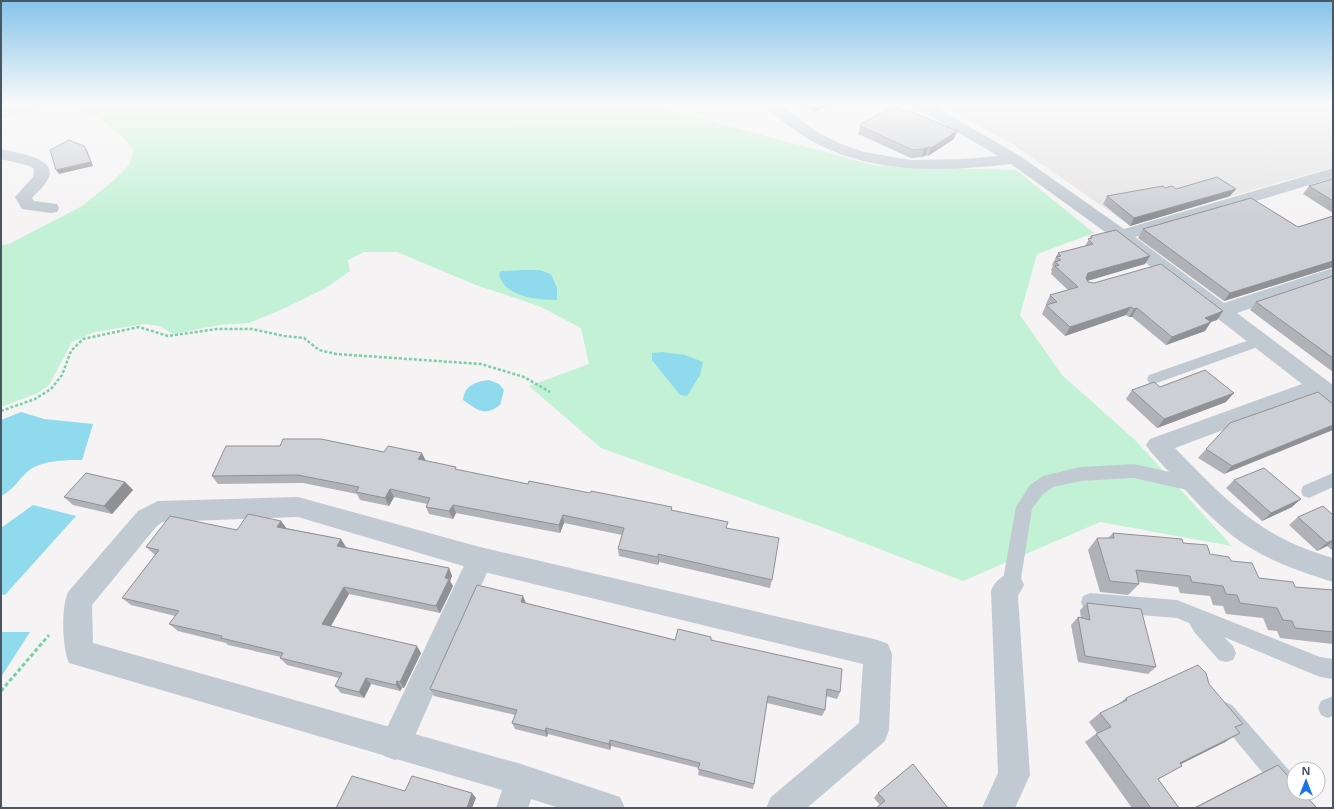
<svg xmlns="http://www.w3.org/2000/svg" width="1334" height="809" font-family="'Open Sans',sans-serif">
  <style>
    .education { fill: #e6e4e5 }
    .green { fill: #c3f1d5 }
    .water { fill: #90daee }
    .lines { fill: none; stroke-linecap: round; stroke-linejoin: round }
    .path-far1 { stroke: #7ad0a6; stroke-width: 2.5; stroke-dasharray: 3 2; stroke-linecap: butt }
    .path { stroke: #7ad0a6; stroke-width: 3; stroke-dasharray: 4 2.5; stroke-linecap: butt }
    .service { fill: #c1cad2; fill-rule: evenodd }
    .pedestrian { fill: #c1cad2; fill-rule: evenodd }
    .minor { fill: #c1cad2; fill-rule: evenodd }
    .wall { fill: #b0b2b7 }
    .shaded-wall { fill: #909195 }
    .building { fill: #cdcfd5; stroke: #909195 }
  </style>
  <rect width="100%" height="100%" fill="#f5f3f3"/>
  <path class="education" d="M940,104H1333V167L1135,224L1122,220L1014,145Z"/>
  <path class="green" d="M1,104H647L877,166L1016,170L1094,233L1037,254L1020,315L1062,375L1135,440L1232,546L1100,522L963,581L822,527L601,448L529,386L589,364L581,328L539,306L476,285L397,252H364L348,260L350,271L326,288L285,308L249,323L219,325L173,334L160,326L144,324L95,332L72,342L49,385L38,393L1,407V245L9,244L82,206L112,182L129,165L134,150C114,126 86,105 53,107C36,109 18,115 1,118Z"/>
  <path class="water" d="M525,270H540L551,274L557,288V300C537,300 504,297 499,274L501,271Z
    M662,352L685,355L703,362L700,375L687,396L680,395L652,360V353Z
    M489,380L499,384L504,390L500,405C484,417 478,410 463,400C465,385 475,382 489,380Z
    M21,412L44,419L93,424L82,460C65,460 39,460 26,473C16,483 14,489 1,496V420Z
    M33,505L76,516L5,595L1,594V528Z
    M1,632H30L1,677Z"/>
  <g class="lines">
    <path class="path-far1" d="M1,411L35,399L51,389L62,375L71,351L83,339L139,327L168,336L217,329H252L284,336L304,338L319,350L336,354L481,364L524,377L550,392"/>
    <path class="path" d="M1,691L49,635"/>
    <path class="service" d="M1261,336L1266,338L1268,341L1266,344L1154,384L1149,383L1147,379L1149,375Z
      M1134,464L1196,478L1202,480L1204,485L1202,490L1196,492L1134,478L1080,481L1053,487L1042,495L1032,509L1020,585L1017,591L1011,593L1005,591L1002,585L1016,507L1030,485L1043,476L1080,467Z
      M1333,473V487L1309,498L1303,496L1301,491L1303,486Z
      M1090,593L1177,600L1320,657L1333,659V679L1320,677L1224,637L1233,646L1236,653L1233,660L1226,662L1219,660L1195,633L1189,623L1177,618L1090,611L1083,608L1081,602L1083,596Z
      M1333,696V716L1328,718L1321,715L1318,708L1321,701Z
      M1225,702L1232,705L1294,776V793H1305L1302,801L1294,804L1286,801L1218,719L1215,712L1218,705Z"/>
    <path class="pedestrian" d="M480,547L489,551L493,559L406,756L395,760L384,756L380,745L384,734L471,551Z"/>
    <path class="minor" d="M764,104H779L817,132L841,144L864,152L911,160L963,159L998,156L915,107L913,104H930L1020,156L1124,229L1333,168V178L1135,237L1224,303L1333,268V280L1237,313L1333,385V404L1325,402L1317,395L1175,448C1227,501 1259,537 1333,558V582C1301,572 1269,561 1241,542C1206,517 1179,482 1150,451L1146,445L1150,439L1302,384L1115,239L1011,164C934,173 853,175 789,126C781,119 770,113 764,104Z
      M1,149C15,153 59,157 48,179C45,186 37,192 32,198L34,201L57,204L59,208L57,212L51,213L22,209L15,197L33,177L34,169L30,166L1,159Z
      M298,497L480,547L878,640L888,644L892,654L889,730L885,741L807,808H766L771,797L859,723L863,664L480,571L298,517L162,522L156,527L92,605L93,643L521,764L620,797L625,808H559L531,799L528,808H496L502,790L69,663C62,647 61,608 68,592L138,511L158,501Z
      M1011,573L1020,576L1024,585L1018,596L1030,775L1015,808H982L998,773L991,591C995,581 1000,577 1011,573Z"/>
  </g>
  <path class="wall" d="M798,104H831L815,112Z
    M861,124L954,139L928,156L926,155L922,157L911,158L858,134Z
    M1333,179V213L1303,194L1309,186Z
    M1165,188L1176,189L1230,196L1130,226L1103,204L1107,196Z
    M1333,216V267L1224,301L1138,238L1143,229L1298,227Z
    M1091,236L1145,264L1087,280L1088,282L1223,311L1217,320L1210,322L1205,331L1166,345L1132,317H1129L1126,315L1065,336L1042,314L1046,305H1047L1046,304L1050,295L1068,290L1051,274L1052,271L1051,270L1053,266L1052,265L1058,253L1085,246Z
    M1333,276V372L1250,310L1256,302Z
    M1160,387L1226,402L1157,428L1126,399L1132,390Z
    M1318,392L1224,474L1198,458L1206,449Z
    M426,461L457,470L528,484L672,510L727,528L772,580L770,588L659,562L658,565L619,556L618,549L622,535L564,523L560,533L456,513L453,519L429,514L426,507L427,504L394,497L389,506L360,500L357,494L303,483L218,484L212,476Z
    M1234,480L1292,507L1262,521L1226,488Z
    M125,482L133,490L112,514L73,505L64,497Z
    M1332,514H1333V551L1327,546L1317,551L1289,525L1298,517Z
    M281,521L286,528L341,539L345,547L449,568L452,576L450,581L453,586L440,613L349,594L331,626L421,653L404,688H402L400,691L371,684L364,698L341,693L335,686L339,678L287,665L280,658L281,657L228,645L226,643L178,631L169,624L175,616L131,605L122,598L155,555L146,547Z
    M1113,533L1183,543L1210,554L1231,561L1259,578L1295,587L1333,590V644L1280,638L1277,631L1268,630L1263,618L1226,614L1223,606L1213,605L1210,596L1180,593L1178,587L1139,582V584L1128,595L1100,592L1088,550L1097,538H1108Z
    M523,596L525,603L675,640H711L840,692L837,699L826,696L825,710L822,716L767,703L754,784L753,789L698,775L699,768L611,746L610,750L548,734L547,737L515,729L512,723L515,715L434,696L430,689Z
    M1087,603L1156,667L1148,674L1078,662L1071,625L1078,617L1081,618L1080,610Z
    M1209,684L1236,728L1225,742L1181,764L1182,766L1158,779L1179,808H1132L1085,742L1097,733L1089,722L1100,713L1116,706L1126,698Z
    M1278,765L1317,808H1193L1261,773Z
    M878,793L948,808L880,805L874,798Z"/>
  <path class="shaded-wall" d="M823,104H831L815,112L816,107Z
    M957,131L954,139L928,156L931,148Z
    M84,146L87,150L93,166L59,174L56,170Z
    M928,147L926,155L922,157L924,149Z
    M1236,189L1230,196L1130,226L1134,218Z
    M1150,256L1145,264L1084,282L1088,273Z
    M1333,261V267L1224,301L1230,293Z
    M1131,307L1126,315L1065,336L1070,327Z
    M1137,308L1132,317H1129L1134,309Z
    M1223,311L1217,320L1199,326L1205,318Z
    M1211,322L1205,331L1166,345L1172,337Z
    M1234,393L1226,402L1157,428L1164,419Z
    M1333,425V430L1224,474L1232,466Z
    M422,453L426,461L418,459Z
    M125,482L133,490L112,514L104,506Z
    M390,489L394,497L389,506L385,498Z
    M1301,499L1292,507L1262,521L1271,513Z
    M453,505L456,513L453,519L449,511Z
    M563,515L564,523L560,533L559,525Z
    M281,521L287,529L277,527Z
    M341,539L346,547L342,554L337,546Z
    M1333,540V541L1327,546L1317,551L1327,543Z
    M658,554L659,562L658,565Z
    M449,568L452,576L450,581L453,586L440,613L436,606L445,578Z
    M344,587L349,594L328,631L322,624Z
    M523,596L526,603L521,602Z
    M417,646L421,653L404,688L400,682Z
    M366,678L371,684L364,698L359,692Z
    M397,681L402,688L400,691L396,685Z
    M546,728L548,734L547,737L545,731Z
    M1240,733L1225,742L1167,771L1180,763Z
    M610,740L611,746L610,750L609,744Z
    M472,793L476,798L472,808H467Z"/>
  <path class="building" d="M808,104H823L816,107Z
    M893,106L903,111L906,109L957,131L931,148L928,147L924,149L913,150L860,126L862,125L861,124Z
    M69,140L84,146L91,162L56,170L50,150Z
    M1217,177L1236,189L1134,218L1107,196L1163,186L1165,188L1172,186L1176,189Z
    M1333,179V201L1309,186Z
    M1251,198L1298,227L1333,216V261L1230,293L1143,229Z
    M1116,230L1150,256L1088,273L1086,278L1088,282L1094,283L1161,264L1223,311L1205,318L1211,322L1172,337L1137,308L1134,309L1131,307L1070,327L1046,305L1057,302L1050,295L1078,287L1055,266L1059,265L1055,262L1061,260L1056,257L1061,256L1058,253L1093,244L1088,239L1092,238L1091,236Z
    M1333,276V358L1256,302Z
    M1205,370L1234,393L1164,419L1132,390L1154,382L1160,387Z
    M1318,392L1333,404V425L1232,466L1206,449L1230,423Z
    M283,439H321L384,452L388,446L422,453L418,459L456,467L455,469L528,484L529,481L590,493L591,491L672,507L671,510L728,522L726,528L779,538L772,580L658,554V557L618,549L624,528L563,515L559,525L453,505L449,511L426,507L430,498L390,489L385,498L356,492L359,487L298,475L212,476L226,446H280Z
    M1264,468L1301,499L1271,513L1234,480Z
    M86,473L125,482L104,506L64,497Z
    M1323,506L1332,514H1333V540L1327,543L1298,517Z
    M248,514L281,521L277,527L341,539L337,546L449,568L445,578L449,579L436,606L344,587L322,624L417,646L400,682L397,681L396,685L366,678L359,692L335,686L342,673L280,658L283,653L221,638L222,636L169,624L179,611L122,598L159,550L146,547L170,516L237,530Z
    M1113,533L1182,539L1183,543L1207,545L1210,554L1229,557L1231,561L1252,563L1259,578L1293,582L1295,587L1333,590V632L1295,628L1292,621L1283,620L1277,608L1240,603L1237,595L1226,594L1223,586L1192,582L1190,576L1136,570L1139,584L1110,581L1097,538H1114Z
    M477,585L523,596L521,602L675,640L678,629L711,637V640L842,669L840,692L827,689L825,710L768,696L754,784L698,769L700,763L610,740L609,744L546,728L545,731L512,723L517,710L430,689Z
    M1087,603L1141,609L1156,667L1085,656L1078,617L1090,620Z
    M1198,665L1206,673L1209,684L1243,724L1235,727L1240,733L1180,763L1182,766L1158,779L1179,808H1151L1096,734L1111,727L1100,713L1127,700L1126,698Z
    M913,764L948,808H876L885,801L878,793Z
    M1278,765L1294,783V793H1303L1317,808H1195Z
    M352,776L405,791L412,776L472,793L467,808H336Z"/>
  <linearGradient id="sky" x2="0" y2="1"><stop stop-color="#85c3ea"/><stop offset="0.48" stop-color="#fafafa"/><stop offset="1" stop-color="#fafafa" stop-opacity="0"/></linearGradient>
  <rect width="1334" height="217" fill="url(#sky)"/>
  <rect width="1334" height="809" fill="none" stroke="#4a5661" stroke-width="4"/>
  <g transform="translate(1306 781)"><circle r="19" fill="#ffffff" stroke="#b7bbc0"/>
  <path d="M0-3L7 15L0 10L-7 15Z" fill="#1a73e8"/>
  <text y="-6" font-size="11" font-weight="bold" text-anchor="middle" fill="#4a5661">N</text>
  </g>
</svg>
